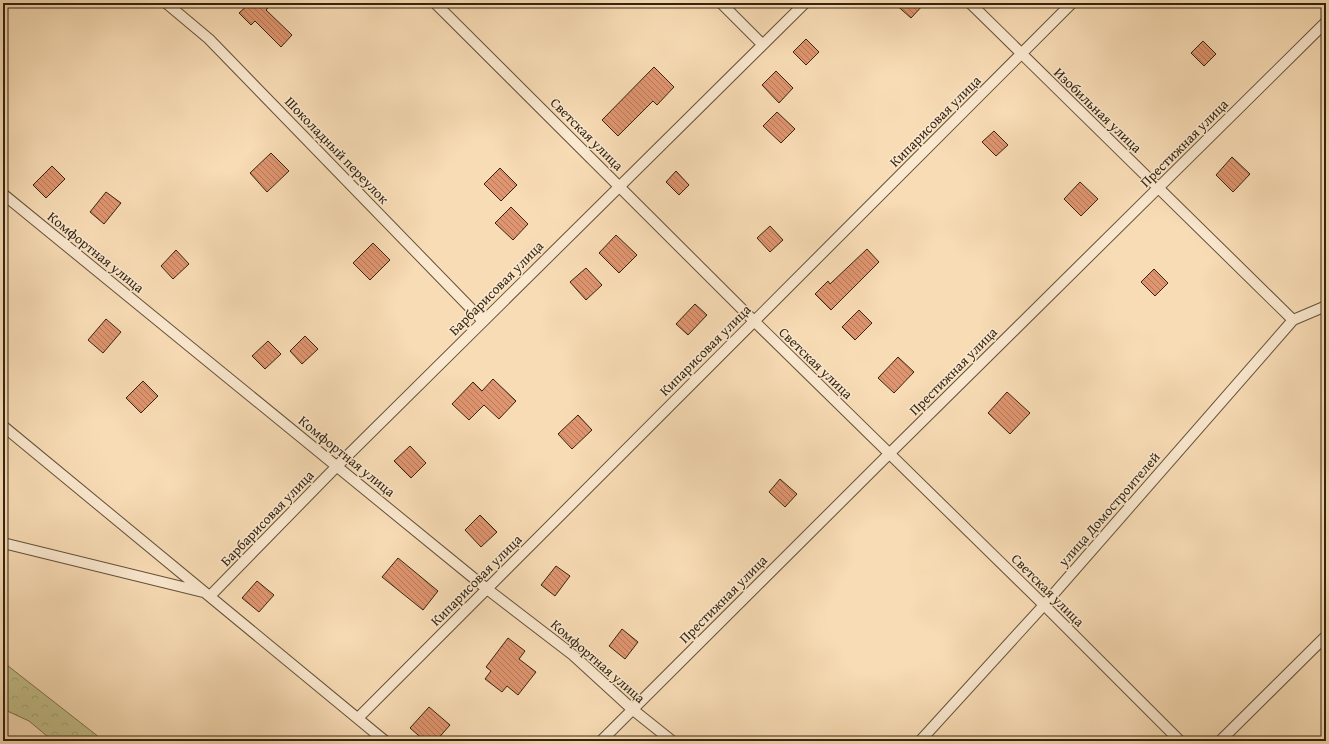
<svg xmlns="http://www.w3.org/2000/svg" width="1329" height="744" font-family="'Gentium Book Plus',serif">
  <style>
    .forest { fill: url(#forest-crowns); stroke: #7c724c }
    .building { fill: url(#building-back-hatch); stroke: #35240f }
    .lines { fill: none; stroke-linecap: round; stroke-linejoin: round }
    .minor-casing { stroke: #665238; stroke-width: 12 }
    .minor { stroke: #fae8cf; stroke-width: 10 }
    .labels { text-anchor: middle; stroke-width: 3; stroke-linejoin: round; paint-order: stroke }
    .street-label { font-size: 14px; fill: #35240f; stroke: #fae8cf }
  </style>
  <defs>
    <pattern id="forest-crowns" width="20" height="18" patternUnits="userSpaceOnUse"><rect width="20" height="18" fill="#c2bf8a"/><path d="M2 6a3 3 0 1 1 6 0M12 15a3 3 0 1 1 6 0" fill="none" stroke="#a7a476"/></pattern>
    <pattern id="building-back-hatch" width="6" height="6" patternUnits="userSpaceOnUse"><rect width="6" height="6" fill="#df956f"/><path d="M-1 5l2 2M0 0l6 6M5-1l2 2" fill="none" stroke="#b6795a"/></pattern>
  </defs>
  <rect width="100%" height="100%" fill="#f8dcb5"/>
  <filter id="stains"><feTurbulence type="fractalNoise" baseFrequency=".005" numOctaves="4"/><feColorMatrix values="0 0 0 0 .2 0 0 0 0 .09 0 0 0 0 .02 0 0 0 .5 -.17"/></filter>
  <radialGradient id="worn" r=".72"><stop offset=".6" stop-color="#630" stop-opacity="0"/><stop offset="1" stop-color="#630" stop-opacity=".3"/></radialGradient>
  <path class="forest" d="M3,662L104,741H53L29,721L3,709Z"/>
  <path class="building" d="M250,3H263L268,8L266,10L292,35L281,47L255,21L251,25L239,13Z
    M894,3H925L911,18Z
    M806,39L819,52L806,65L793,52Z
    M1203,41L1216,54L1204,66L1191,53Z
    M654,67L674,87L657,105L653,101L618,136L602,120Z
    M776,71L793,88L779,103L762,85Z
    M777,112L795,129L781,143L763,126Z
    M994,131L1008,145L996,156L982,142Z
    M271,153L289,171L267,192L250,173Z
    M1232,157L1250,174L1233,192L1216,175Z
    M52,166L65,179L46,198L33,185Z
    M500,168L517,185L501,201L484,184Z
    M676,171L689,185L679,195L666,182Z
    M1080,182L1098,199L1081,216L1064,199Z
    M106,192L121,203L104,224L90,212Z
    M511,207L528,224L513,240L495,223Z
    M770,226L783,240L770,252L757,238Z
    M616,235L637,255L619,273L599,253Z
    M373,243L390,260L370,280L353,263Z
    M867,249L879,262L831,310L815,294L828,281L830,284Z
    M176,250L189,264L173,279L161,266Z
    M586,268L602,285L586,300L570,282Z
    M1154,269L1168,283L1155,296L1141,282Z
    M695,304L707,315L688,335L676,324Z
    M859,310L872,323L855,340L842,327Z
    M106,319L121,332L103,353L88,340Z
    M305,336L318,349L302,364L290,351Z
    M268,341L281,354L265,369L252,356Z
    M898,357L914,372L894,393L878,378Z
    M493,379L516,401L499,419L484,405L469,420L452,404L473,382L482,391Z
    M143,381L158,396L141,413L126,398Z
    M1007,392L1030,413L1010,434L988,413Z
    M578,415L592,430L572,449L558,434Z
    M410,446L426,463L411,478L394,461Z
    M780,479L797,494L785,507L769,492Z
    M480,515L497,532L481,547L465,530Z
    M398,558L438,591L423,610L382,577Z
    M556,566L570,576L555,596L541,585Z
    M257,581L274,595L259,612L242,598Z
    M622,629L638,642L625,659L609,646Z
    M508,638L525,651L519,659L536,672L518,695L507,686L502,692L485,679L491,671L486,667Z
    M429,707L450,725L436,741H425L410,728Z"/>
  <g class="lines">
    <g class="minor-casing">
      <path id="minor" d="M166,3L209,39L483,321
        M435,3L754,321L1044,605L1180,741
        M721,3L762,44
        M970,3L1293,320
        M3,194L487,589L573,655L632,709L672,741
        M3,426L385,741
        M3,543L203,592
        M210,596L337,466L805,3
        M358,718L1072,3
        M601,741L889,454L1326,22
        M920,741L1044,605L1293,320L1326,306
        M1220,741L1326,636"/>
    </g>
    <use href="#minor" class="minor"/>
  </g>
  <g class="labels">
    <g class="street-label">
      <text transform="translate(1098 110) rotate(44)" y="5">Изобильная улица</text>
      <text transform="translate(935 121) rotate(-45)" y="5">Кипарисовая улица</text>
      <text transform="translate(587 134) rotate(45)" y="5">Светская улица</text>
      <text transform="translate(1184 143) rotate(-45)" y="5">Престижная улица</text>
      <text transform="translate(337 150) rotate(46)" y="5">Шоколадный переулок</text>
      <text transform="translate(96 252) rotate(39)" y="5">Комфортная улица</text>
      <text transform="translate(496 288) rotate(-45)" y="5">Барбарисовая улица</text>
      <text transform="translate(705 350) rotate(-45)" y="5">Кипарисовая улица</text>
      <text transform="translate(816 363) rotate(44)" y="5">Светская улица</text>
      <text transform="translate(953 371) rotate(-45)" y="5">Престижная улица</text>
      <text transform="translate(347 456) rotate(39)" y="5">Комфортная улица</text>
      <text transform="translate(1109 509) rotate(-49)" y="5">улица Домостроителей</text>
      <text transform="translate(267 518) rotate(-46)" y="5">Барбарисовая улица</text>
      <text transform="translate(476 580) rotate(-45)" y="5">Кипарисовая улица</text>
      <text transform="translate(1048 590) rotate(45)" y="5">Светская улица</text>
      <text transform="translate(723 599) rotate(-45)" y="5">Престижная улица</text>
      <text transform="translate(598 661) rotate(41)" y="5">Комфортная улица</text>
    </g>
  </g>
  <rect width="1329" height="744" fill="none" stroke="#f8dcb5" stroke-width="16"/>
  <rect x="4" y="4" width="1321" height="736" fill="none" stroke="#35240f" stroke-width="2"/>
  <rect x="8" y="8" width="1313" height="728" fill="none" stroke="#35240f"/>
  <rect width="100%" height="100%" filter="url(#stains)"/>
  <rect width="100%" height="100%" fill="url(#worn)"/>
</svg>
